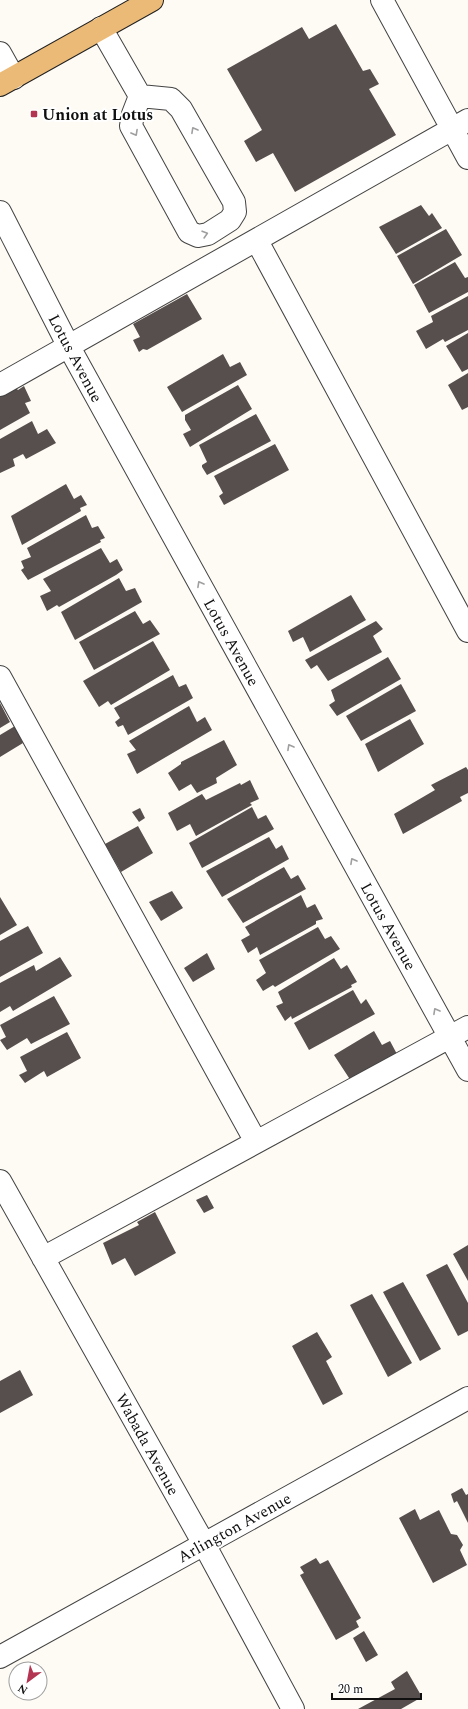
<svg xmlns="http://www.w3.org/2000/svg" width="468" height="1709" font-family="Spectral,serif">
  <style>
    .building { fill: #574f4d }
    .lines { fill: none; stroke-linecap: round; stroke-linejoin: round }
    .minor-casing { stroke: #434343; stroke-width: 24 }
    .major-casing { stroke: #212121; stroke-width: 24 }
    .minor { stroke: #fff; stroke-width: 22 }
    .major { stroke: #ebba77; stroke-width: 22 }
    .oneway { stroke: #9f9f9f }
    .poi-dot { fill: #b33551; stroke: #fff; stroke-width: 1.5 }
    .labels { text-anchor: middle; stroke-width: 4; stroke-linejoin: round; paint-order: stroke }
    .poi-label { font-size: 16px; font-weight: bold; fill: #101010; stroke: #fff; text-anchor: start }
    .street-label { font-size: 16px; fill: #101010; stroke: #fff }
  </style>
  <rect width="100%" height="100%" fill="#fefaf4"/>
  <path class="building" d="M336,24L363,71L370,69L379,84L369,89L396,135L295,192L273,153L256,162L244,141L262,130L227,69L302,27L309,39Z
    M421,205L429,216L432,213L442,228L396,254L379,227Z
    M446,229L462,255L413,284L397,256Z
    M455,262L465,278L468,277V292L429,313L414,285Z
    M187,294L202,319L147,350L143,349L139,352L133,340L140,337L133,324Z
    M468,296V330L445,342L443,339L426,349L416,331L433,322L431,316Z
    M468,333V369L462,372L446,346Z
    M223,354L230,367L240,362L247,375L182,412L167,387Z
    M468,373V407L462,410L448,385Z
    M238,385L252,409L190,447L183,434L191,430L185,420V415Z
    M24,386L31,401L25,403L30,413L0,430V395L15,387L18,390Z
    M256,414L271,441L207,475L202,467V465L207,462L199,445Z
    M32,421L38,434L47,429L56,443L26,459L23,454L13,459L15,466L0,473V439Z
    M275,444L289,470L224,505L219,496L223,493L214,476Z
    M66,484L74,499L81,495L87,505L80,508L81,511L22,545L11,516Z
    M86,515L92,528L98,526L105,538L100,540L101,542L28,580L21,570L24,568L21,561L31,557L27,548Z
    M101,548L110,563L117,559L123,570L116,575L59,607L57,605L47,611L40,596L51,591L43,579Z
    M119,578L126,591L135,588L142,602L75,640L61,612Z
    M351,595L366,620L310,652L303,637L293,642L288,631Z
    M135,611L143,624L150,620L160,634L94,670L79,642Z
    M376,621L383,629L373,636L382,652L328,681L317,665L311,669L305,660Z
    M153,641L170,670L111,705L108,701L99,707L83,681Z
    M388,657L401,679L337,716L329,705L335,701L331,690Z
    M173,675L179,687L186,684L193,698L128,735L123,725L118,727L115,722L120,718L114,708Z
    M401,684L416,711L361,741L346,716Z
    M0,703L10,722L0,728Z
    M189,706L197,722L205,717L212,730L137,774L127,754L136,750L129,741Z
    M410,719L424,744L378,772L365,744Z
    M15,726L23,743L0,757V735Z
    M224,740L237,765L216,778L217,783L197,793L191,784L179,791L168,773L181,764V762Z
    M466,767L468,770V793L460,797L462,801L403,834L394,814L435,790L431,785Z
    M250,780L259,799L250,803L252,805L196,836L190,824L177,831L168,813L202,794L206,800L240,783L241,785Z
    M252,807L258,819L266,815L274,829L202,868L189,843Z
    M140,808L145,818L139,822L132,812Z
    M138,826L153,853L121,872L105,844Z
    M269,837L276,849L282,845L289,859L222,897L206,871Z
    M284,867L291,879L298,875L306,889L243,923L227,899Z
    M172,891L183,908L161,921L149,902Z
    M301,895L307,908L315,904L323,919L316,921V924L260,955L257,947L248,953L241,940L250,935L245,927Z
    M0,897L17,925L0,935Z
    M28,926L43,953L0,977V941Z
    M318,927L325,939L331,936L340,949L275,987L273,985L263,991L256,980L266,973L259,960Z
    M207,953L215,969L193,982L184,968Z
    M60,957L72,976L13,1011L10,1006L0,1012V983L34,965L36,971Z
    M334,958L341,969L347,965L357,982L351,985L352,987L292,1019L291,1016L285,1021L276,1006L283,1003L278,992Z
    M353,990L361,1004L366,999L375,1014L309,1050L294,1023Z
    M54,996L70,1024L31,1044L27,1038L7,1050L0,1040L6,1037L0,1025Z
    M374,1031L382,1045L390,1041L398,1056L351,1081L334,1055Z
    M67,1032L81,1058L47,1077L44,1071L25,1083L19,1075L27,1071L20,1057Z
    M207,1195L214,1208L204,1213L196,1200Z
    M155,1212L176,1253L135,1276L125,1258L112,1265L103,1243L139,1225L137,1222Z
    M468,1245V1281L453,1254Z
    M447,1264L468,1303V1331L458,1336L426,1275Z
    M403,1282L441,1349L420,1361L383,1292Z
    M372,1294L412,1363L388,1377L350,1305Z
    M317,1332L332,1357L326,1361L343,1394L323,1405L292,1346Z
    M20,1370L33,1395L0,1413V1381Z
    M462,1488L466,1495L468,1494V1523L457,1501L454,1503L451,1494Z
    M415,1509L420,1520L439,1510L451,1534L457,1535L463,1545L460,1550L467,1565L433,1583L399,1518Z
    M316,1558L320,1564L328,1560L361,1618L356,1621L359,1627L336,1640L300,1575L304,1573L300,1567Z
    M364,1631L378,1655L366,1662L353,1638Z
    M407,1671L422,1697L401,1709H358L395,1689L391,1682Z"/>
  <g class="lines">
    <g class="minor-casing">
      <path id="minor" d="M382,0L468,158
        M101,28L140,96L133,114L131,126L189,232L198,236L208,234L230,220L235,212L234,202L181,109L171,99L140,96
        M0,53L14,78
        M0,212L69,347L468,1070
        M257,241L468,631
        M0,385L468,120
        M0,677L256,1142
        M0,1181L204,1544L293,1709
        M43,1258L468,1027
        M0,1657L468,1398"/>
    </g>
    <g class="major-casing">
      <path id="major" d="M0,85L152,0"/>
    </g>
    <use href="#minor" class="minor"/>
    <use href="#major" class="major"/>
  </g>
  <defs><path id="oneway-chevron" d="M-2-3.5L2.5 0L-2 3.5" fill="none" stroke-width="1.6" stroke-linecap="round" stroke-linejoin="round"/></defs>
  <g class="oneway">
    <use href="#oneway-chevron" transform="translate(194 130) rotate(-119)"/>
    <use href="#oneway-chevron" transform="translate(135 133) rotate(61)"/>
    <use href="#oneway-chevron" transform="translate(205 234) rotate(-16)"/>
    <use href="#oneway-chevron" transform="translate(200 584) rotate(-119)"/>
    <use href="#oneway-chevron" transform="translate(290 747) rotate(-119)"/>
    <use href="#oneway-chevron" transform="translate(353 861) rotate(-119)"/>
    <use href="#oneway-chevron" transform="translate(436 1011) rotate(-119)"/>
  </g>
  <rect class="poi-dot" x="30" y="110" width="8" height="8" rx="2"/>
  <g class="labels">
    <g class="poi-label">
      <text x="42" y="120">Union at Lotus</text>
    </g>
    <g class="street-label">
      <text transform="translate(76 358) rotate(62)" y="6">Lotus Avenue</text>
      <text transform="translate(232 642) rotate(61)" y="6">Lotus Avenue</text>
      <text transform="translate(389 926) rotate(61)" y="6">Lotus Avenue</text>
      <text transform="translate(148 1444) rotate(61)" y="6">Wabada Avenue</text>
      <text transform="translate(234 1527) rotate(-29)" y="6">Arlington Avenue</text>
    </g>
  </g>
  <g transform="translate(28 1681) rotate(212)"><circle r="19" fill="#ffffff" stroke="#9f9f9f"/>
  <path d="M0-3L7 15L0 10L-7 15Z" fill="#b33551"/>
  <text y="-6" font-size="11" font-weight="bold" text-anchor="middle" fill="#101010">N</text>
  </g>
  <path d="M332 1693v6h89v-6" fill="none" stroke="#101010" stroke-width="2"/>
  <text x="338" y="1693" font-size="12" fill="#101010" stroke="#ffffff" stroke-width="3" paint-order="stroke">20 m</text>
</svg>
